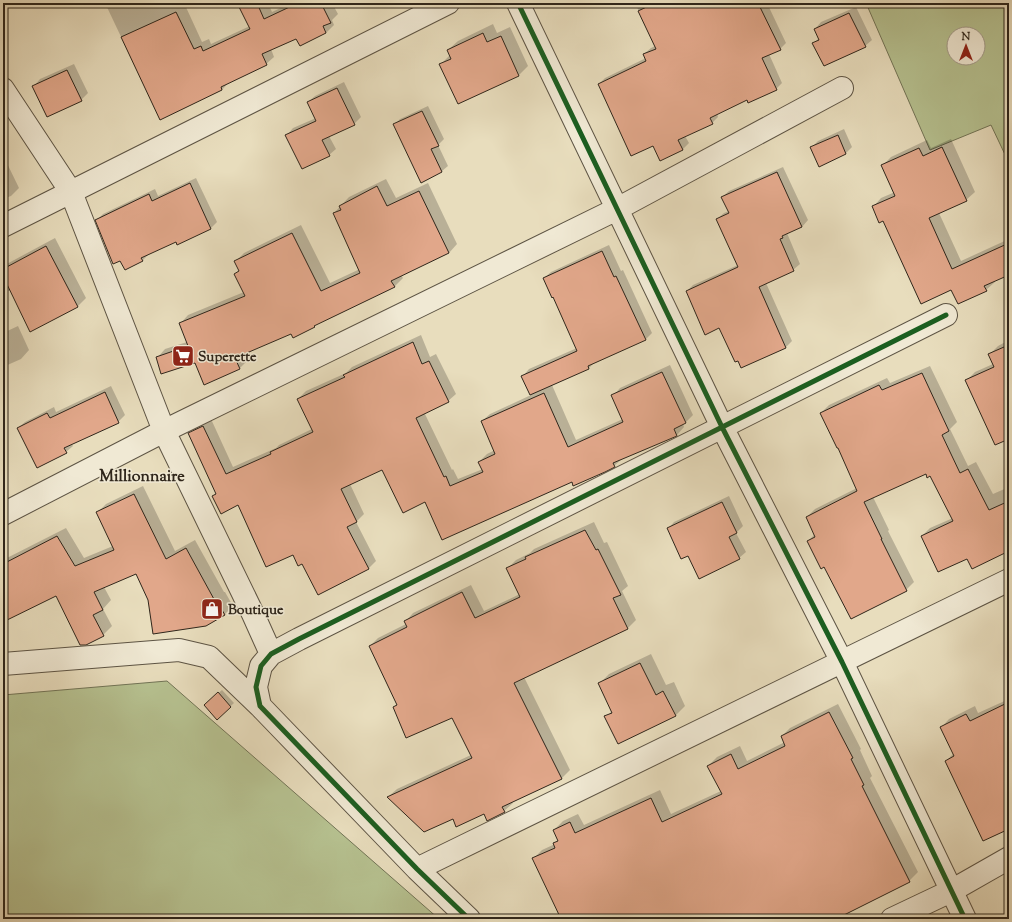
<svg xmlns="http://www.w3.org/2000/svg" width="1012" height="922" font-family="'Sorts Mill Goudy',serif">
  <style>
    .green { fill: #b6c190; stroke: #727456; fill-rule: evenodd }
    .shadow { fill: #0003 }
    .building { fill: #e1a78a; stroke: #2f261b }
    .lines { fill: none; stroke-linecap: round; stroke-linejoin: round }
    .minor-casing { stroke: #5d5444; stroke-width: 24 }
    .minor { stroke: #f0e9d4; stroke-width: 22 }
    .cycleway-casing { stroke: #f0e9d4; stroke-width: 8 }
    .cycleway { stroke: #1b5e20; stroke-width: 5 }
    .labels { text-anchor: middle; stroke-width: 3; stroke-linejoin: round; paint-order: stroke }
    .poi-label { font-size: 14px; font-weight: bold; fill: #2f261b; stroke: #f0e9d4; text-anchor: start }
    .quarter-label { font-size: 16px; font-weight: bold; fill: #2f261b; stroke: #f0e9d4 }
  </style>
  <rect width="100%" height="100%" fill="#e8ddbd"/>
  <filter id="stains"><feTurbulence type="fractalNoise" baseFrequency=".005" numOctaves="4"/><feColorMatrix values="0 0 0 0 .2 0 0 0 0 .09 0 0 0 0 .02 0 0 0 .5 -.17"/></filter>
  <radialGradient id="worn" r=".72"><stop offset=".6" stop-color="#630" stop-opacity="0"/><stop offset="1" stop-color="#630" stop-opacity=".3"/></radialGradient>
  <path class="green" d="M866,3H1009V163L991,125L930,150ZM954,34H978V58H954Z
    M167,681L439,919H3V695Z"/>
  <path class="shadow" d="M105,3H190L185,5L202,42L209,39L211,44L250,26L239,3H268L272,12L291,3H332L338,14L332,20L334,25L326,33L300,45L297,38L271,49L274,57L266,64L229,82L222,90L160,119Z
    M635,3H767L786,43L780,49L769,54L782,83L776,89L747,99L717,113L718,117L712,123L685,136L689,143L682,150L599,84L605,78L646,58L644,54L651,48L655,46Z
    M856,7L872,40L865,46L814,43L819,38L815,29L821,22Z
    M493,24L497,33L510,27L528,66L519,75L459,103L441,64L450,55L448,50L458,41Z
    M74,64L88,93L81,100L34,86L40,79Z
    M344,82L361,117L354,124L329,136L336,149L329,155L287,135L293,128L316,118L308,102L315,96Z
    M428,106L444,139L438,145L448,166L442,171L421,181L394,125L400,119Z
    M844,129L852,147L846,153L819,165L811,148L818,141Z
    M951,139L975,192L966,200L939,213L961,261L1009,239V274L994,280L995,282L986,290L952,289L884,220L873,207L881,198L895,192L882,166L891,157L927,140L931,148Z
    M3,155L19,188L11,196L3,199Z
    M783,167L808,220L802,227L787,233L800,264L793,270L766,283L792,341L786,347L742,367L720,326L687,291L693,285L738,265L717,219L724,213L729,211L722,197L729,191Z
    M196,178L217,222L211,228L178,244L176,241L148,254V255L142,261L97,220L103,214L155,189L158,196Z
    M386,179L396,198L428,183L457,244L449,253L401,275L403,278L394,287L317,324L314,326L293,336L291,332L245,352L248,360L240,368L196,361L157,358L165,349L187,342L180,324L188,315L244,292L235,274L239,270L235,262L244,253L301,225L330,283L360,269L334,213L349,197Z
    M55,238L86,298L77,307L11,290L3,293V266Z
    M609,245L621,271L623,270L652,333L646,339L595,362L589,368L552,385L576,440L623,419L613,396L620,388L670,365L693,415L686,422L683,424L684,427L677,435L622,459L614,466L572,481L425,501L382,468L350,484L364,514L356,522L376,561L368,569L303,563L238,503L213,496L216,493L189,434L197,426L211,419L233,467L276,448L279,445L312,429L298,399L306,391L346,373L352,367L421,335L430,357L436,354L456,394L448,401L424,412L452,470L453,469L458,479L483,469L479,462L487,454L495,450L482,421L490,414L531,395L523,376L529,369L577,348L554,296L544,278L551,272Z
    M18,326L29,350L21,359L3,367V333Z
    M1009,340V438L966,381L975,372L993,364L989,355L998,346Z
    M930,366L957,422L950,429L968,466L976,462L993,494L1009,487V539L968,557L922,536L930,528L953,518L931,475L926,473L873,497L889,530L888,531L914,582L906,590L825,566L808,541L815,534L807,517L815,509L857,488L838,446L821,413L829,405L887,378L890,383Z
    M111,386L125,415L118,422L71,443L73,446L66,452L18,428L25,422L54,407L56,412Z
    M143,486L175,551L195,540L224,592H225L233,606L224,615L149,600L136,573L104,587L111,600L103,609L112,626L103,635L57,595L3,621V560L66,528L84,558L113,546L97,513L106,504Z
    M729,496L743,526L736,533L746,552L739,558L668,529L674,522Z
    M594,522L604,543L607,542L628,586L622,591L636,620L628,628L524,677L570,770L562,778L512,802L513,803L504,811L453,817L388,797L397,789L471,755L453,717L394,707L398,703L370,646L378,638L406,624L405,622L413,613L471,585L484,611L520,594L508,568L516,560L530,553L534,549Z
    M651,654L666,685L674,682L685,706L675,716L606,717L612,711L599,684L609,674Z
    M222,690L234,703L217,719L208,702Z
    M1009,699V828L946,761L954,753L941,728L949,719L975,706L978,713Z
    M838,704L861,749L860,750L872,776L870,778L918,872L909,881L839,916L818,919H562L534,858L542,850L555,844L558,839L554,830L563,821L578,814L584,825L660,790L671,814L721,791L708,766L717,757L740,746L747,761L785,742L782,736L790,728Z"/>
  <path class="building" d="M237,3H257L264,19L298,3H321L331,23L323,26L326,33L300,46L296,39L262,54L267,65L221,87L222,90L160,120L121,37L176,12L194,49L201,46L203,51L250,29Z
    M655,3H758L781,50L762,58L777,90L748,103L747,100L710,118L713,124L678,140L683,150L660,161L653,146L631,156L598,84L646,61L643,54L656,49L638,11Z
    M849,13L866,47L824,66L812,43L819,40L814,29Z
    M483,33L487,42L501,36L519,76L458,104L439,64L451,59L447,50Z
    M67,70L82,101L47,117L32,86Z
    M337,88L355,125L322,140L330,156L302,169L285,135L316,121L307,102Z
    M422,111L439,146L431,149L442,172L421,183L393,124Z
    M838,135L846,154L819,167L810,147Z
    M942,147L967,201L929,218L952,269L1009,243V275L984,286L987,291L958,304L951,290L921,304L883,221L879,223L872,206L895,196L881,165L919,148L923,156Z
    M777,172L802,227L782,236L783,238L780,239L794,271L759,287L786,348L741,368L738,361L735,362L719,328L705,335L686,291L738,267L716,219L729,213L721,197Z
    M190,183L211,229L177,245L176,242L141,258L143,261L125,270L120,261L113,264L95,220L149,194L152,201Z
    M377,186L387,206L419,191L449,253L391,281L395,287L314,326L315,327L293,338L291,334L235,358L240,369L204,385L195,363L161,374L156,357L188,346L179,323L245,296L234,274L239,271L234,261L292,233L321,291L360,273L333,213L341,210L339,206Z
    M46,246L78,307L30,332L3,276V269Z
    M602,251L614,277L616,276L646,340L588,366L589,369L530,395L521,376L577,351L553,297L552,298L543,278Z
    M413,342L422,364L429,361L449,402L416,418L444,477L446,476L450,486L483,472L478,462L495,454L481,421L544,393L568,447L623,422L611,395L662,372L686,423L674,429L677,436L613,463L615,467L605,472L573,486L572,482L442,540L425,502L403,513L382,470L341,489L357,522L347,527L369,569L318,595L302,564L298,566L293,555L266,567L238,505L221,514L212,496L216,494L188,433L203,426L226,474L271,454L270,452L313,432L297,399L345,377L343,375Z
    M1004,347L1009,356V439L995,445L965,380L994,367L988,354Z
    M922,373L949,431L942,435L960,473L968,469L989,510L1009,501V551L972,569L967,559L938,572L921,536L953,521L930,476L927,478L926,474L864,502L882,539H881L907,591L851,619L824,567L821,569L807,541L815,537L806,517L857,491L838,448H837L820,413L879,385L882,390Z
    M105,392L119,423L64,448L67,453L37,468L17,428L47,413L50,418Z
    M134,494L166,559L186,548L215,601L216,600L225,615L206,626L153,634L148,600L136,574L94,592L103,610L93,615L104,636L86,645H80L56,596L3,622V564L57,536L75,566L114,550L96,512Z
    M722,502L737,533L729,537L740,559L699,579L688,556L681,559L667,528Z
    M585,530L596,550L598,549L621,595L613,598L628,629L514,683L562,779L502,807L505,812L487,821L484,814L456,827L453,819L424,832L387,797L472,758L452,718L406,738L393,707L397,705L369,646L407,627L404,621L462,592L475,618L520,597L506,568L526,559L525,557Z
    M640,663L656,695L663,691L676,716L618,744L604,716L612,713L598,683Z
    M218,692L231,707L217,720L204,705Z
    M1009,702V829L983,841L945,761L954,756L940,727L966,714L970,721Z
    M829,712L853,758L851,759L864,785L862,786L910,882L836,919H561L532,858L555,848L553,843L558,841L553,830L570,822L575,833L651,798L662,822L722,794L707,766L731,754L738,769L785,746L781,736Z"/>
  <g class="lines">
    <g class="minor-casing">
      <path id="minor" d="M518,3L722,427L842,662L965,919
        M3,89L71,192L164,431L253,614L271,654
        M3,226L448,3
        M3,514L164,431L617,209L842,88
        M3,664L179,650L209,657L260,706
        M417,869L1009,580
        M469,919L417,869L260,706L256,687L261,666L271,654L299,639L946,315
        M892,919L951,891L1009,858"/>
    </g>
    <use href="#minor" class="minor"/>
    <g class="cycleway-casing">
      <path id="cycleway" d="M518,3L722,427L842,662L965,919
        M469,919L417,869L260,706L256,687L261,666L271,654L299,639L946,315"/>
    </g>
    <use href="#cycleway" class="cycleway"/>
  </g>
  <defs>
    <g id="supermarket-square" transform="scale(1.15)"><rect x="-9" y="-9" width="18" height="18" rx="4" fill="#8f2418" stroke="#f0e9d4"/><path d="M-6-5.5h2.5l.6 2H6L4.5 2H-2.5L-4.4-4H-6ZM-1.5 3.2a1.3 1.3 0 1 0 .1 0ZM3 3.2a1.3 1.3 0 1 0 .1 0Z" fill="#fff"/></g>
    <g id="shop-square" transform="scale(1.15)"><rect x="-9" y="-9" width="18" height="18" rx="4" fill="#8f2418" stroke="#f0e9d4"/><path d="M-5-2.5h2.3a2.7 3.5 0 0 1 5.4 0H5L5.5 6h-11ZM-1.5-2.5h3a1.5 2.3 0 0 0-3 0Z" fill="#fff"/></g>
  </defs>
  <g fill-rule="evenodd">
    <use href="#supermarket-square" x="183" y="356"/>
    <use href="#shop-square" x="212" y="609"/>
  </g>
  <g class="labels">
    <g class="poi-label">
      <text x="198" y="361">Superette</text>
      <text x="228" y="614">Boutique</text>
    </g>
    <g class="quarter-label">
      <text x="142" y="481">Millionnaire</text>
    </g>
  </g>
  <rect width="1012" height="922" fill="none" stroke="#e8ddbd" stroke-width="16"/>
  <rect x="4" y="4" width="1004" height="914" fill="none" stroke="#2f261b" stroke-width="2"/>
  <rect x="8" y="8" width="996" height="906" fill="none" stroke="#2f261b"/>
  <g transform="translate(966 46)"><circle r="19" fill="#f0e9d4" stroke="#a39b8a"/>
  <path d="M0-3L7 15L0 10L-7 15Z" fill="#8f2418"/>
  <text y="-6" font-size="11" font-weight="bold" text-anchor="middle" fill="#2f261b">N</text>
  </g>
  <rect width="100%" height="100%" filter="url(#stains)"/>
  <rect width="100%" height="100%" fill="url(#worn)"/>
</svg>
